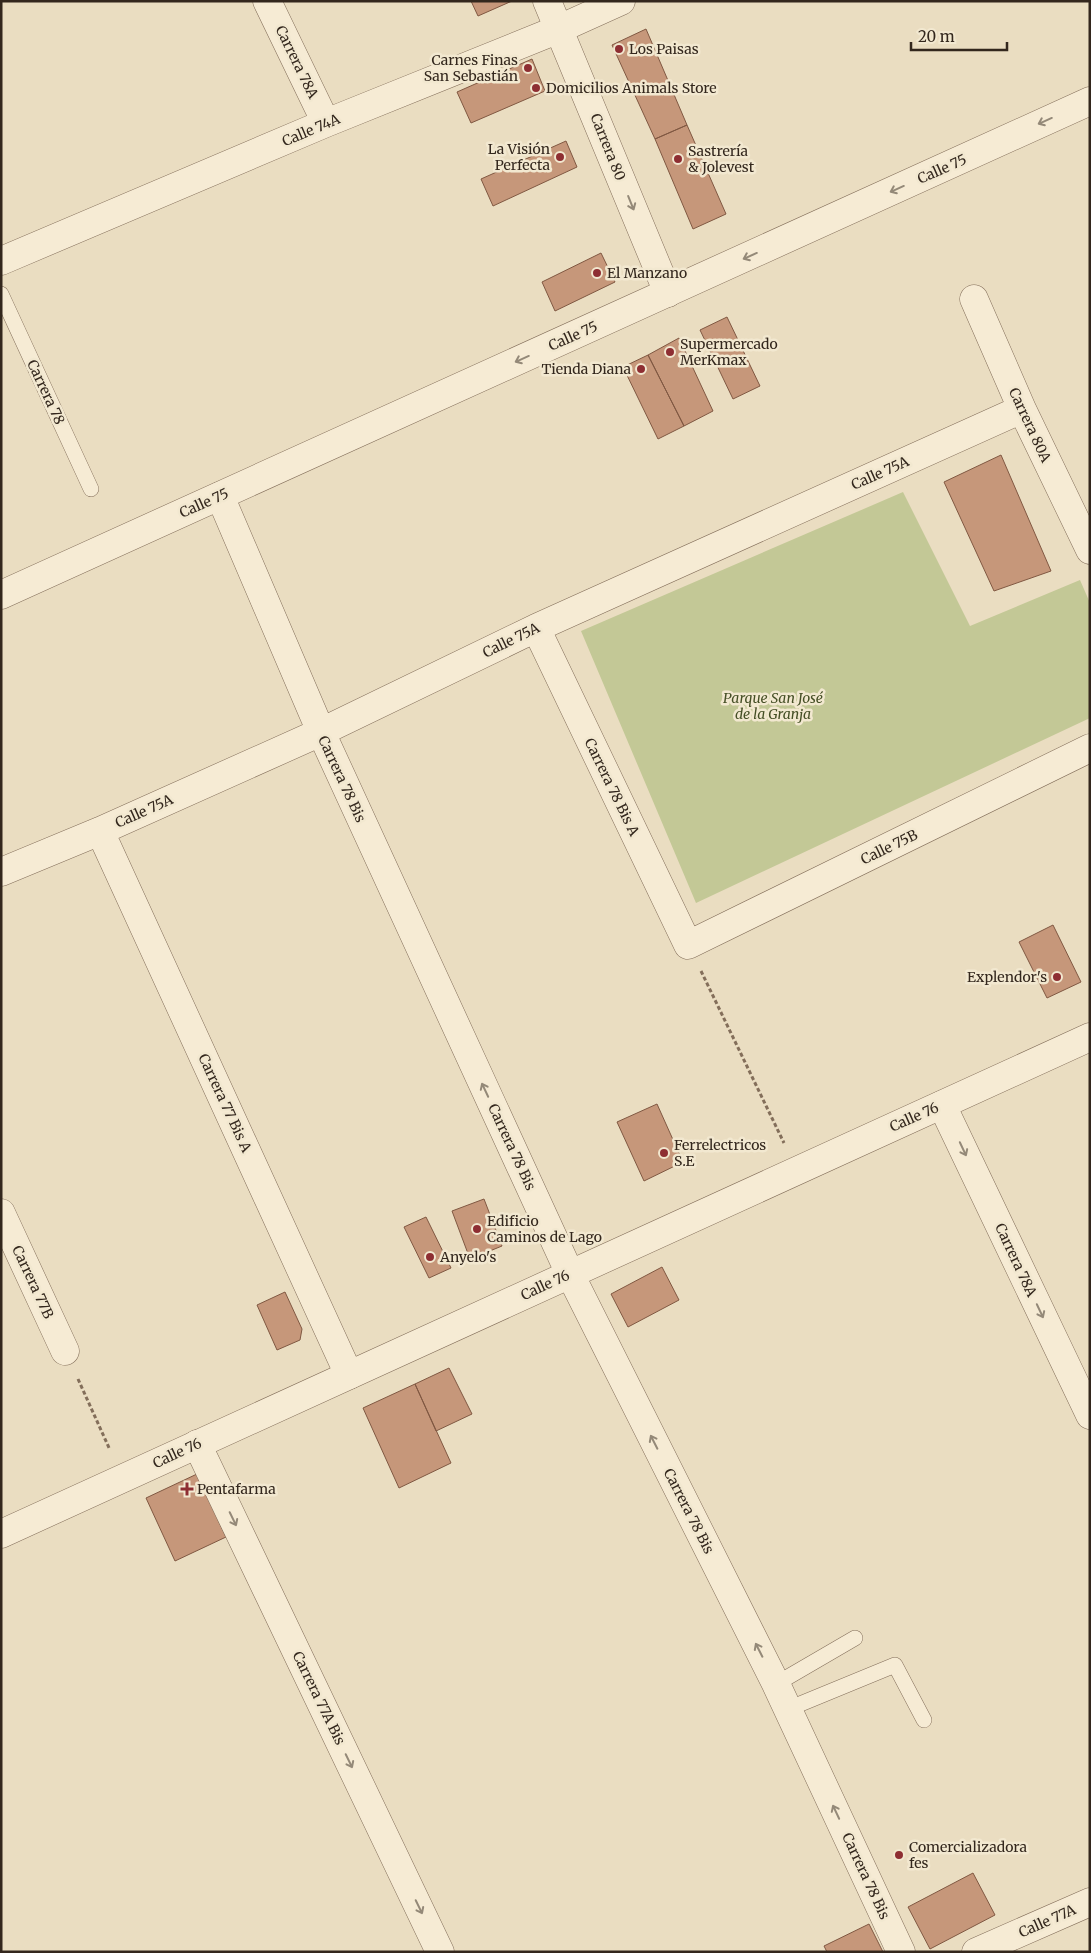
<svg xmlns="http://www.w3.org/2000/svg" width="1091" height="1953" font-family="Merriweather,serif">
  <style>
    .green { fill: #c3c896 }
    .building { fill: #c6977a; stroke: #805842 }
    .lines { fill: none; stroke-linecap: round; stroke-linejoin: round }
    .service-casing { stroke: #836e5a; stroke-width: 16 }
    .minor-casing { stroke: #836e5a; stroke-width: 29 }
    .tertiary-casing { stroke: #836e5a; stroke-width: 29 }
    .path { stroke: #836e5a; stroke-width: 3; stroke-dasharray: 4 2.5; stroke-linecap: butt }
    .service { stroke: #f6ebd4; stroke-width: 15 }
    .minor { stroke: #f6ebd4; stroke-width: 28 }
    .tertiary { stroke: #f6ebd4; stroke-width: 28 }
    .oneway { stroke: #948978 }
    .poi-dot { fill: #8e2e32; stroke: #f2e8d0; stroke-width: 2 }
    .labels { text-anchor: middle; stroke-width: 5; stroke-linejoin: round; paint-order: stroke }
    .poi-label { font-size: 14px; fill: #33271d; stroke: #f2e8d0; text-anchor: start }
    .street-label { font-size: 14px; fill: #33271d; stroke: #f2e8d0 }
    .park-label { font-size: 14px; font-style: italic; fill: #454f25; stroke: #f2e8d0 }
  </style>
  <rect width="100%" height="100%" fill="#eaddc1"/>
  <path class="green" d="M903,492L970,626L1080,580L1090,603V718L696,903L581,631Z"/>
  <path class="building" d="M471,1H512L478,16Z
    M646,29L687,125L655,139L612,45Z
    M532,59L545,91L471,123L457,92Z
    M687,125L726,214L693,229L655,139Z
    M566,141L577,167L493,206L481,179Z
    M601,253L615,282L555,311L542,282Z
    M727,317L760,386L733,399L700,330Z
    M679,338L713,411L684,426L648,355Z
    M648,355L684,426L658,439L623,367Z
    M1001,455L1051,571L994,591L944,482Z
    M1053,925L1081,982L1047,998L1019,942Z
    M657,1104L683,1162L644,1181L617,1122Z
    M484,1199L502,1246L470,1259L452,1211Z
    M426,1217L451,1268L429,1278L404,1227Z
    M662,1267L679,1300L628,1327L611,1294Z
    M285,1292L302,1329L300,1340L277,1350L257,1305Z
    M449,1368L472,1414L436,1431L415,1384Z
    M415,1384L451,1463L399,1488L363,1408Z
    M197,1474L226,1537L175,1561L146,1498Z
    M973,1873L995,1915L930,1949L908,1907Z
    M869,1924L883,1952H827L824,1946Z"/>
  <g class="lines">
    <g class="service-casing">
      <path id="service" d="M1,294L91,489
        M776,1684L855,1638
        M788,1709L895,1665L924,1720"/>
    </g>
    <g class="minor-casing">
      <path id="minor" d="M267,1L326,123
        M547,1L668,293
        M1,261L326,123L559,29L621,1
        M974,299L1022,409L1090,550
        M220,496L321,732L570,1274L776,1684L901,1952
        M536,628L688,945L1090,748
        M100,831L349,1375
        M1,872L100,831L321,732L536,628L1022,409
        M942,1105L1090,1415
        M1,1213L65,1351
        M197,1444L440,1952
        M976,1952L1090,1902"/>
    </g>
    <g class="tertiary-casing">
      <path id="tertiary" d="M1,595L1090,101
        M1,1534L1090,1037"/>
    </g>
    <path class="path" d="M701,971L784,1143
      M78,1379L110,1450"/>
    <use href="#service" class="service"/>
    <use href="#minor" class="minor"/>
    <use href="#tertiary" class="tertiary"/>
  </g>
  <defs><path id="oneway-shaft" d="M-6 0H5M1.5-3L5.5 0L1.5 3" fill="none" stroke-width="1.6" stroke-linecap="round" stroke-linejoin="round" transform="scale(1.25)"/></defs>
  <g class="oneway">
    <use href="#oneway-shaft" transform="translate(1045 121) rotate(156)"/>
    <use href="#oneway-shaft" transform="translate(897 189) rotate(156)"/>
    <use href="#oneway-shaft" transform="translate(631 203) rotate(68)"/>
    <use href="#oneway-shaft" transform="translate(750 256) rotate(156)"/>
    <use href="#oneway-shaft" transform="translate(522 359) rotate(156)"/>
    <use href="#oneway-shaft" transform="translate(485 1090) rotate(-115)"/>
    <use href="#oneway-shaft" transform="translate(963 1149) rotate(65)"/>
    <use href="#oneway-shaft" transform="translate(1040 1311) rotate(65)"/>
    <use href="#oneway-shaft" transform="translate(654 1442) rotate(-117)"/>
    <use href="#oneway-shaft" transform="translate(233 1519) rotate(64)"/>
    <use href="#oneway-shaft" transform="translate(759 1650) rotate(-117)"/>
    <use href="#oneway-shaft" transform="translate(349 1761) rotate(64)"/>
    <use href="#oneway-shaft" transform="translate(836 1812) rotate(-115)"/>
    <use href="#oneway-shaft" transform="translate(419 1907) rotate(64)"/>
  </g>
  <g class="poi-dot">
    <circle cx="619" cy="49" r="5"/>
    <circle cx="528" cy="68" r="5"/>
    <circle cx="536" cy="88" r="5"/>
    <circle cx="560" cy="157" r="5"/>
    <circle cx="678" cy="159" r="5"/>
    <circle cx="597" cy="273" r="5"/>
    <circle cx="670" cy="352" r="5"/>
    <circle cx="641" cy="369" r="5"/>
    <circle cx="1057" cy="977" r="5"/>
    <circle cx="664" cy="1153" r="5"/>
    <circle cx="477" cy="1229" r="5"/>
    <circle cx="430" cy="1257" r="5"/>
    <path d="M184.5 1481.5h5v5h5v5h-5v5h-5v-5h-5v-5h5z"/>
    <circle cx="899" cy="1855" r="5"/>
  </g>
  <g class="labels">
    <g class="poi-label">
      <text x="629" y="54">Los Paisas</text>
      <text x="518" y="65" text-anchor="end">Carnes Finas<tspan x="518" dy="16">San Sebastián</tspan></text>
      <text x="546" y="93">Domicilios Animals Store</text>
      <text x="550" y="154" text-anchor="end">La Visión<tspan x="550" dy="16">Perfecta</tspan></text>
      <text x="688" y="156">Sastrería<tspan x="688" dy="16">&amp; Jolevest</tspan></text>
      <text x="607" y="278">El Manzano</text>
      <text x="680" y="349">Supermercado<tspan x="680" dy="16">MerKmax</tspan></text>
      <text x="631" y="374" text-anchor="end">Tienda Diana</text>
      <text x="1047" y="982" text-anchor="end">Explendor's</text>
      <text x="674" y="1150">Ferrelectricos<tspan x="674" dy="16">S.E</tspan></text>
      <text x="487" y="1226">Edificio<tspan x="487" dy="16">Caminos de Lago</tspan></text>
      <text x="440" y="1262">Anyelo's</text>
      <text x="197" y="1494">Pentafarma</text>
      <text x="909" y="1852">Comercializadora<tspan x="909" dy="16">fes</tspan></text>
    </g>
    <g class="street-label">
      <text transform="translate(297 62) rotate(64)" y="5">Carrera 78A</text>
      <text transform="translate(311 130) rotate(-23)" y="5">Calle 74A</text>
      <text transform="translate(608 147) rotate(68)" y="5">Carrera 80</text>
      <text transform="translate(942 169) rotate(-24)" y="5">Calle 75</text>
      <text transform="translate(573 336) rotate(-24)" y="5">Calle 75</text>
      <text transform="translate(46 392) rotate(65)" y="5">Carrera 78</text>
      <text transform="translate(1030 425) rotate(65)" y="5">Carrera 80A</text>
      <text transform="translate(880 473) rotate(-24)" y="5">Calle 75A</text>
      <text transform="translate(204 503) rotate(-24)" y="5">Calle 75</text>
      <text transform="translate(511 640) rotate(-26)" y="5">Calle 75A</text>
      <text transform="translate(342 779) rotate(65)" y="5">Carrera 78 Bis</text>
      <text transform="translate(612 787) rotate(64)" y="5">Carrera 78 Bis A</text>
      <text transform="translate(144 811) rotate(-24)" y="5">Calle 75A</text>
      <text transform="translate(889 847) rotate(-26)" y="5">Calle 75B</text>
      <text transform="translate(225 1103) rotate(65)" y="5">Carrera 77 Bis A</text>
      <text transform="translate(914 1117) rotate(-24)" y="5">Calle 76</text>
      <text transform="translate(512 1147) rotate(65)" y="5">Carrera 78 Bis</text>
      <text transform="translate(1016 1260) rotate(65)" y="5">Carrera 78A</text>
      <text transform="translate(33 1282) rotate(65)" y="5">Carrera 77B</text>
      <text transform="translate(545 1285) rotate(-25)" y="5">Calle 76</text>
      <text transform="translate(177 1453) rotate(-25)" y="5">Calle 76</text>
      <text transform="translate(689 1511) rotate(63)" y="5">Carrera 78 Bis</text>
      <text transform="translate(319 1698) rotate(64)" y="5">Carrera 77A Bis</text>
      <text transform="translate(866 1876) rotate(65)" y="5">Carrera 78 Bis</text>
      <text transform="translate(1047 1921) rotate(-24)" y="5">Calle 77A</text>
    </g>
    <g class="park-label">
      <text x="773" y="703">Parque San José<tspan x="773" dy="16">de la Granja</tspan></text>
    </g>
  </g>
  <rect width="1091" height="1953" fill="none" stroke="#33271d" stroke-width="5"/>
  <path d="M911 42v8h96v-8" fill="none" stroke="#33271d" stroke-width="2.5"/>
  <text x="918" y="42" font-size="15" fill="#33271d" stroke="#f2e8d0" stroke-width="4" paint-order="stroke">20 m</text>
</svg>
